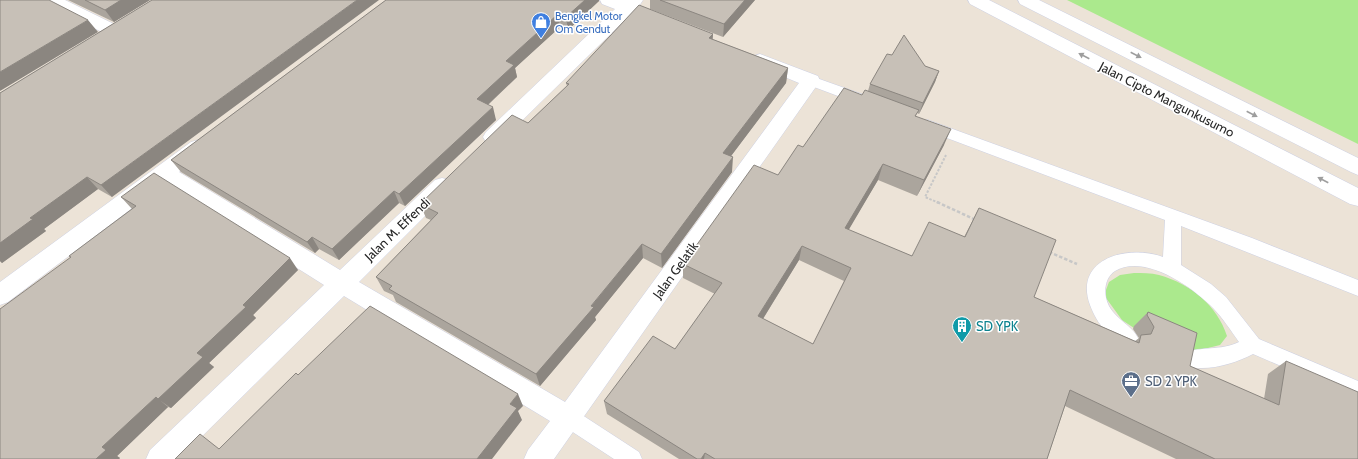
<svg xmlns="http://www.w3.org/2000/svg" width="1358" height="459" font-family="Cabin,sans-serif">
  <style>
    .green { fill: #abe98d }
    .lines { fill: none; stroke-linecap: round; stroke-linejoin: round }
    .lane-casing { stroke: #ccd0e3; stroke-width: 1 }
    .street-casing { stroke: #ccd0e3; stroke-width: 1 }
    .secondary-casing { stroke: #ccd0e3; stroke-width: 1 }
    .path-far1 { stroke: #c7c7c7; stroke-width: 2; stroke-dasharray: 2.5 1.5; stroke-linecap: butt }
    .path { stroke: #c7c7c7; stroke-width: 2.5; stroke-dasharray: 3.5 2; stroke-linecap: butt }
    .lane { fill: #fff; fill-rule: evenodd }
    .street { fill: #fff; fill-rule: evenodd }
    .secondary { fill: #fff; fill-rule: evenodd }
    .wall { fill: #aba59d; fill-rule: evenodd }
    .shaded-wall { fill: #8b8680 }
    .building { fill: #c7c0b7; stroke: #8b8680; fill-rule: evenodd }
    .oneway { fill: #9e9e9e }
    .labels { text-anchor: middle; stroke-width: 3; stroke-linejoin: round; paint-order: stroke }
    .far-shop-label { font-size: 11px; fill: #366cbe; stroke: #fff; text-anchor: start }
    .street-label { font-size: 13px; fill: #272727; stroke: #fff }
    .culture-label { font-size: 13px; fill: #0d838f; stroke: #fff; text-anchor: start }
    .service-label { font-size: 13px; fill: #4e5e75; stroke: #fff; text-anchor: start }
  </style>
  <rect width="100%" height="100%" fill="#ece3d7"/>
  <path class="green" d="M1067,0H1358V144Z
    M1134,273C1142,273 1151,273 1159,275C1191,284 1217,305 1227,336L1220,345L1188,353L1140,332L1122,320L1106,298V290L1109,282L1120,275Z"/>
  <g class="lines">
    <g class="lane-casing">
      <path id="lane" d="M811,76L867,96L869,100L867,104L862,105L806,84L804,81L806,78Z
        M928,120L1252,238L1358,280V296L1181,226V265L1211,284L1226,297L1259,339L1358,381V399L1253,354C1234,364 1204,373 1183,365L1180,359L1183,353C1201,346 1221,351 1239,342C1231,331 1223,318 1213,308C1193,287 1144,253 1115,271C1106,277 1104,288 1106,298C1111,319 1132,323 1139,340L1137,346L1130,348C1120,345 1113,338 1106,331C1098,323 1094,315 1090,305C1073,258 1129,244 1163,257L1165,220L923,129L920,125L923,121Z
        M569,408L576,411L639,452L642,459H614L562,425L559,418L562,411Z"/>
    </g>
    <g class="street-casing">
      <path id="street" d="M43,0H65L120,27L123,31L120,35L114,37L108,35L45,4Z
        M600,0H643L639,6L669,18L672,22L669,26L663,28L657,26L630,15L500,142L493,144L486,142L483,137L486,132L615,9L602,4Z
        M760,54L818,76L820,81L554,459H524L528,450L550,421L344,296L179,459H146L150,450L324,285L164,184L8,302L0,305V282L191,142L198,140L205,142L208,147L205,152L179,172L340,270L435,180L442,178L449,180L453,186L449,192L359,282L565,402L799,83L754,64L751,60L754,56Z"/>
    </g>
    <g class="secondary-casing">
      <path id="secondary" d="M968,0H989L1358,188V206L1350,204L970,4Z
        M1018,0H1039L1358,158V175L1351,172L1020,4Z"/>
    </g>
    <path class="path-far1" d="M939,203L925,197L946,155"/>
    <path class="path" d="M937,202L976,220
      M1049,252L1077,264"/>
    <use href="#lane" class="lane"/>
    <use href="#street" class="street"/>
    <use href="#secondary" class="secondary"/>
  </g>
  <path class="wall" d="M68,0H150L114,22Z
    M152,0L112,197L98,189L44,229L46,231L2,263L0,261V93Z
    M386,0H599V1L568,30L560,27L515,68L517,77L488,105L496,120L405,206L399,203L339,260L319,249L315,253L181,172L171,160Z
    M650,0H755L723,37L650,9Z
    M713,34L712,39L788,68L786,83L731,156L732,172L662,268L643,258L595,317L596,320L540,386L396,302L393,295L384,291L376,277L431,220L426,218L420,204L528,123L567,86L566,83Z
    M925,66L939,71L935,82L919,114L917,113L916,116L944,145L917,196L878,180L848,230L912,256L964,237L979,208L1034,297L1135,341L1139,338L1133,329L1134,326L1148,312L1190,366L1264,399L1268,374L1286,361L1358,459H1176L1065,406L1047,459H679L607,414L604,401L675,349L715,294L683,278V264L778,175L803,147L862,95L868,91L870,84ZM799,260L844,281L813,344L763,319Z
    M121,197L298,270L253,315L256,318L209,363L214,367L171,408L168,407L117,456L120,458L119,459H0L70,257L132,209Z"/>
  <path class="shaded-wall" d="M121,0H150L114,22L105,10Z
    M357,0H379L112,197L101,185Z
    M585,0H599V1L568,30L566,17Z
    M745,0H755L723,37L724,24Z
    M558,14L560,27L515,68L517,77L480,112L477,99L506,61Z
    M88,20L98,32L0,91V72Z
    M713,34L712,50L709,38Z
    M788,68L786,83L722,168L723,153Z
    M939,71L935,82L919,114L923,103Z
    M493,107L496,120L405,206L399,194Z
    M951,129L944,145L917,196L924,180Z
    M733,157L732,172L662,268L661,254Z
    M883,164L878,180L841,243L845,228Z
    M87,177L98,189L44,229L46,231L2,263L0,261V243L30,218Z
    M394,191L399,203L339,260L332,249Z
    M312,237L319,249L315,253L307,242Z
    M642,244L643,258L595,317L596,320L540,386L536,374Z
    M802,246L799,260L756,330L758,316Z
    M290,258L298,270L253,315L256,318L209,363L214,367L171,408L158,399L197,353L243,305Z
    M518,394L523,406L518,411L522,420L492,459H477L510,404Z
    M156,397L168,407L117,456L120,458L119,459H96L102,447Z
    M705,453L704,459H701Z"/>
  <path class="building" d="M0,0H49L88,20L0,72Z
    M85,0H121L105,10Z
    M152,0H357L101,185L87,177L30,218L33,219L0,243V93Z
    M386,0H585L566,17L558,14L506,61L514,65L477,99L493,107L399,194L394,191L332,249L312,237L307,242L171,160Z
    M660,0H745L724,24Z
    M639,5L713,34L709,38L788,68L723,153L733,157L661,254L642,244L591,306L594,307L536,374L389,289L392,286L376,277L438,213L420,204L512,115L528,123L569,84L566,83Z
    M904,35L925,66L939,71L923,103L870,84L887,54L892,55Z
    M844,88L862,95L865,90L919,110L915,116L951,129L924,180L883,164L845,228L912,256L929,222L965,237L979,208L1056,240L1034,297L1139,343L1141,335L1151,334L1154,327L1147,315L1148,312L1197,333L1190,366L1279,405L1286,361L1358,392V459H1215L1070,390L1047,459H715L705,453L701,459H697L604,401L653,336L675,349L722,283L683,264L754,165L778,175L798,145L803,147ZM802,246L851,268L813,344L758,316Z
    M154,173L290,258L243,305L246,307L197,353L203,357L158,399L156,397L102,447L106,450L96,459H0V309L71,257L69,256L136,206L121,197Z
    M370,306L518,394L510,404L517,408L477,459H175L200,434L219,449L296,373L298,375Z"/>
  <defs><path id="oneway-solid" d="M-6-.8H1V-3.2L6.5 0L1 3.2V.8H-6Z"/></defs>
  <g class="oneway">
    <use href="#oneway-solid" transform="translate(1136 55) rotate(27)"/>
    <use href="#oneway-solid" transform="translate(1084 56) rotate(-153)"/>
    <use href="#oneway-solid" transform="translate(1252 114) rotate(27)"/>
    <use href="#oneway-solid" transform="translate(1323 180) rotate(-152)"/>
  </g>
  <defs>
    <g id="shop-pin" transform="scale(1)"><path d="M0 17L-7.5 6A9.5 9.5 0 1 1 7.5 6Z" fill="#3f7fe0" stroke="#fff"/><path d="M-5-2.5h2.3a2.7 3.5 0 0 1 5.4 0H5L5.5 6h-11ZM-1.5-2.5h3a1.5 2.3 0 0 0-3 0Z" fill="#fff"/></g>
    <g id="building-pin" transform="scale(1)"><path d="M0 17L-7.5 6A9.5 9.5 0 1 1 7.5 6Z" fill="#0f9aa8" stroke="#fff"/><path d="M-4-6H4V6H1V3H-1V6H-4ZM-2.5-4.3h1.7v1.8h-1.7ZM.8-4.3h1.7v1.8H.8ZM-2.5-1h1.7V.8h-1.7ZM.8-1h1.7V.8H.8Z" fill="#fff"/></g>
    <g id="office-pin" transform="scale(1)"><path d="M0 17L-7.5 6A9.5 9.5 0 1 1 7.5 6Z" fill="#5c6f8a" stroke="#fff"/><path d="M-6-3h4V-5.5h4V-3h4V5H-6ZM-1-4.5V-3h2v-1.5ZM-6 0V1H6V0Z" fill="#fff"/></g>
  </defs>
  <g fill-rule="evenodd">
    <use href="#shop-pin" x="541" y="22"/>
    <use href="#building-pin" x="962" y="326"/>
    <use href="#office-pin" x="1131" y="381"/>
  </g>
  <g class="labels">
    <g class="far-shop-label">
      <text x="555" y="20">Bengkel Motor<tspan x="555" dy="13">Om Gendut</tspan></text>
    </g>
    <g class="street-label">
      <text transform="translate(1167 99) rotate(27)" y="5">Jalan Cipto Mangunkusumo</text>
      <text transform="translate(397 229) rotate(-44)" y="5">Jalan M. Effendi</text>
      <text transform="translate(675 270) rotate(-54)" y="5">Jalan Gelatik</text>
    </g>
    <g class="culture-label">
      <text x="976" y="331">SD YPK</text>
    </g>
    <g class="service-label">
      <text x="1145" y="386">SD 2 YPK</text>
    </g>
  </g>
</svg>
